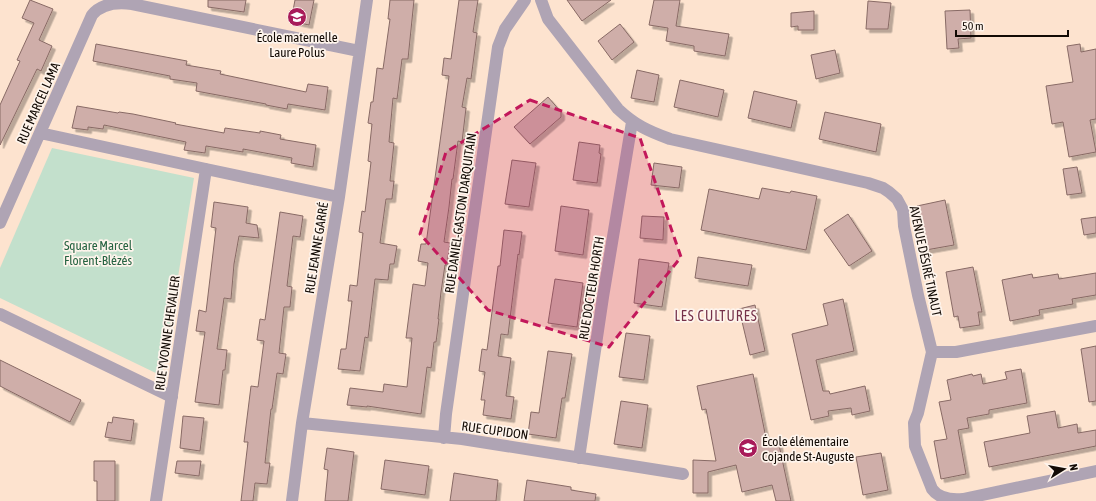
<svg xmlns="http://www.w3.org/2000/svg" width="1096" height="501" font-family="'Asap Condensed',sans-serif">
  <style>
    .park { fill: #c3e0cc }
    .building { fill: #cfaea9; stroke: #886a65; filter: url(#shadow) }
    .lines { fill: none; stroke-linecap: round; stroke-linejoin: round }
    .minor { stroke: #afa4b4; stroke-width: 12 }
    .marked { fill: #c2185b; fill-opacity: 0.2; stroke: #c2185b; stroke-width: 3; stroke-dasharray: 8 5; stroke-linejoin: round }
    .labels { text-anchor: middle; stroke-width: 3.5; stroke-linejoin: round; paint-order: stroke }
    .poi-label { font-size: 13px; fill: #120a04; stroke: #fef4ec }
    .street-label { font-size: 13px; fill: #120a04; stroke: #fef4ec }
    .park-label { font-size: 13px; fill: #256341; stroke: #fef4ec }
    .neighbourhood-label { font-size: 14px; letter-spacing: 1px; fill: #753149; stroke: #fef4ec }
  </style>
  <defs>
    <filter id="shadow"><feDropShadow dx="3.5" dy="3.5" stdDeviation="0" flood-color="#0004"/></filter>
  </defs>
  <rect width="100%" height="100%" fill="#fde3cf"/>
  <path class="park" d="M52,148L194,178L162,376L0,298V268Z"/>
  <path class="building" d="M30,0L53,9L39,40L52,46L41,71L37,69L0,145V105L20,61L17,60L34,23L22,18Z
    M208,0H246L244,12L208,7Z
    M295,0H314L309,25L291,21Z
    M390,0H414L408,59H402L397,99L393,98L389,142L394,143L390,181H394L392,199H386L380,243L397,246L394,264H390L388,280L375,279L368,338L365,337L360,371L338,369L341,349H346L352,301H348L350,285L357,286L363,233L359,232L362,211L365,212L371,162L368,161L372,124L368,123L371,102H373L377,68L383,69L390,19H388Z
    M459,0H478L473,32L477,33L471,79L467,78L462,107L466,108L462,142L458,141L453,179H452L449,207L444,242L450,243L447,265H445L441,292L438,319H439L436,342H434L431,368L427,367L421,414L367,406V407L347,405L350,388L383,392L384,384L407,387L412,338H406L413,284L425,286L428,263L418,261L421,244H426L449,76L442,75L444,58L451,59Z
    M567,0H611L582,21Z
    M654,0H680L676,26L729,34L725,56L694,51V46L666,41L668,28L649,25Z
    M868,1L891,3L888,29H866Z
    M970,10L971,38L958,39L959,48L947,49L945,11Z
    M814,11V30H798V26L791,27V13Z
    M620,24L634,42L612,60L598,41Z
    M96,44L187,61L186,65L221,71L220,74L306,92L308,84L328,87L325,110L288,104L287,109L266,105V104L196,91L197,83L170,79V76L93,61Z
    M1080,44L1081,52L1096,49V119L1090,120L1096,152L1069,157L1063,122L1052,124L1046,86L1073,82L1067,46Z
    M835,50L840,73L816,79L811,55Z
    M637,70L659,75L654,102L631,98Z
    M680,80L724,90L718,117L674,107Z
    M754,91L797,101L791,128L748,118Z
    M548,97L561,112V117L530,144L514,127Z
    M77,106L118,113L119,112L133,114L176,123L175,124L224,133L225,128L260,133V131L281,135L280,139L316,145L313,167L291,163L292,158L243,149V152L206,146L205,153L184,150L186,142L104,125L103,129L88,127V130L72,128Z
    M825,112L881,124L876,152L819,139Z
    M579,142L600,145L599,153L601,154L597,183L573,180Z
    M512,160L536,163L529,207L505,204Z
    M654,163L682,167L679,188L651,185Z
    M1077,167L1082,193L1067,195L1063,169Z
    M762,188L790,193L791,191L817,196L806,250L701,230L709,189L759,199Z
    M945,200L954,245L926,250L917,206Z
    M214,202L248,207L246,223L257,225L259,238L239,236L234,264L231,299L224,298L217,349L227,350L225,370H223L219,405L195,402L205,332L196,331L199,310L206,312L216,228L211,227Z
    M561,206L589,210L583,255L555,251Z
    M280,212L303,216L300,237L293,236L287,286L292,287L290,307H284L279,353L286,354L283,374L277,373L272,409H271L265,463H270L267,484L255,483L253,501H241L248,442H244L251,386L258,387L264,341L257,340L260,319L265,320Z
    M848,214L872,251L849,266L824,230Z
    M642,216L664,217L663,240L640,238Z
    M1096,217V233L1084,235L1081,219Z
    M504,230L522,232L519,255L518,254L508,335L501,334L498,356L511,358L506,396L514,397L511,419L483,415L485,400H481L485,372L479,371L482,349L487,350L498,266H500Z
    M698,257L752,265L748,286L695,278Z
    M639,259L669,263L662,307L634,303Z
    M973,267L982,312H978L980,325L960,328L958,316L954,317L946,272Z
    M1096,273V295L1072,299L1073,304L1039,310L1040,315L1010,321L1002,280L1032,274L1033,278L1058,274L1059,279Z
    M555,279L583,283L577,327L548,323Z
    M843,299L854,351L816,360L823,391H829L830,394L865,386L870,411L852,415L851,408L828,411L829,416L811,420L792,334L828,325L823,304Z
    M755,305L765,351L750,355L739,309Z
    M626,333L650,336L644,380L619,377Z
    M1096,346V401L1089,402L1081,349Z
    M548,351L572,354L565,398H562L556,438L528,434L531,412L539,413Z
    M0,360L81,400L70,422L0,386Z
    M1021,369L1027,403L989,410V414L967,418L969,428L958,430L966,474L941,479L934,441L947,439L939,402L951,400L947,380L972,374L973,376L981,374L983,384L1007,379L1005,372Z
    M753,374L767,443L778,440L791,501H776L772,485L742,492L736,465L708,472V493H693V460L716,461L706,409L702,410L697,386Z
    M621,401L648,405L642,448L614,444Z
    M1055,411L1058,428L1077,424L1078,433L1096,430V446L989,467L984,442L1030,433L1027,416Z
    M183,416L204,418L200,451L180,448Z
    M113,417L134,420L131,441L105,437L108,422L112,423Z
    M327,448L354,452L348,501H325L328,470L324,469Z
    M881,453L888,490L863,495L856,457Z
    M385,460L429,466L425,495L381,489Z
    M94,461H115V501H97V481H94Z
    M177,461H201L199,476L175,473Z
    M454,473L498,480L496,501H450Z
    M527,480L571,487V490L596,494L595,501H524Z"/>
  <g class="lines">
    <path class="minor" d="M541,0L548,19L618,109C635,125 648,131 670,139L868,183L883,188L889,192L897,199L903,210L904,226L918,295L932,352L918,413L914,423L915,446L932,489C939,499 951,500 963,499L1096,471
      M40,133L206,169L339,197
      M0,223L92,15C102,3 117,2 132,4L359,51
      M0,314L172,397
      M932,352H956L1096,326
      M302,423L462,439L683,474
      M444,438L446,414L498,47L505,29L525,0
      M579,458L603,297L632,122
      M156,501L206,169
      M292,501L302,423L339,197L367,0"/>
  </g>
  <path class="marked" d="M530,100L640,138L681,257L609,347L488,310L420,234L446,152Z"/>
  <defs>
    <g id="school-disc" transform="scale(1)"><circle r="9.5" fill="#a81b5a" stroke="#fef4ec"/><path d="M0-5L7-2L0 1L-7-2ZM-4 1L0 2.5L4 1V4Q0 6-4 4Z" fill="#fff"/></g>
  </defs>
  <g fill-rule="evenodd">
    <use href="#school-disc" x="297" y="17"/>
    <use href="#school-disc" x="748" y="448"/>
  </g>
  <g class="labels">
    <g class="poi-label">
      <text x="297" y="42">École maternelle<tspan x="297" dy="15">Laure Polus</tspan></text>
      <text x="762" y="446" text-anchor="start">École élémentaire<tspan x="762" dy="15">Cojande St-Auguste</tspan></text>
    </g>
    <g class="street-label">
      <text transform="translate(38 103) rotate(-66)" y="5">RUE MARCEL LAMA</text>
      <text transform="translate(460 213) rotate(-82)" y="5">RUE DANIEL-GASTON DARQUITAIN</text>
      <text transform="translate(316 248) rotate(-81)" y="5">RUE JEANNE GARRÉ</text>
      <text transform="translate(926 261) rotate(78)" y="5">AVENUE DÉSIRÉ TINAUT</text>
      <text transform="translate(591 288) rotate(-81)" y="5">RUE DOCTEUR HORTH</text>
      <text transform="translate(167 333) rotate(-82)" y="5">RUE YVONNE CHEVALIER</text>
      <text transform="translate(495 430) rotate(8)" y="5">RUE CUPIDON</text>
    </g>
    <g class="park-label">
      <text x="98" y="250">Square Marcel<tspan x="98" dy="15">Florent-Blézés</tspan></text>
    </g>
    <g class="neighbourhood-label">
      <text x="716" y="321">LES CULTURES</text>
    </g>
  </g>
  <g transform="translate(1064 469) rotate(79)" stroke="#fef4ec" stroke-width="3" paint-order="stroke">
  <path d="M0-3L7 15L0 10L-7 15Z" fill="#120a04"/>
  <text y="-6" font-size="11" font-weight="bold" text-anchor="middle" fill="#120a04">N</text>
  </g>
  <path d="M956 30v6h112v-6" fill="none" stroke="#120a04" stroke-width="2"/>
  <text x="962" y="30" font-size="12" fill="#120a04" stroke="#fef4ec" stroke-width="3" paint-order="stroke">50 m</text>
</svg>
